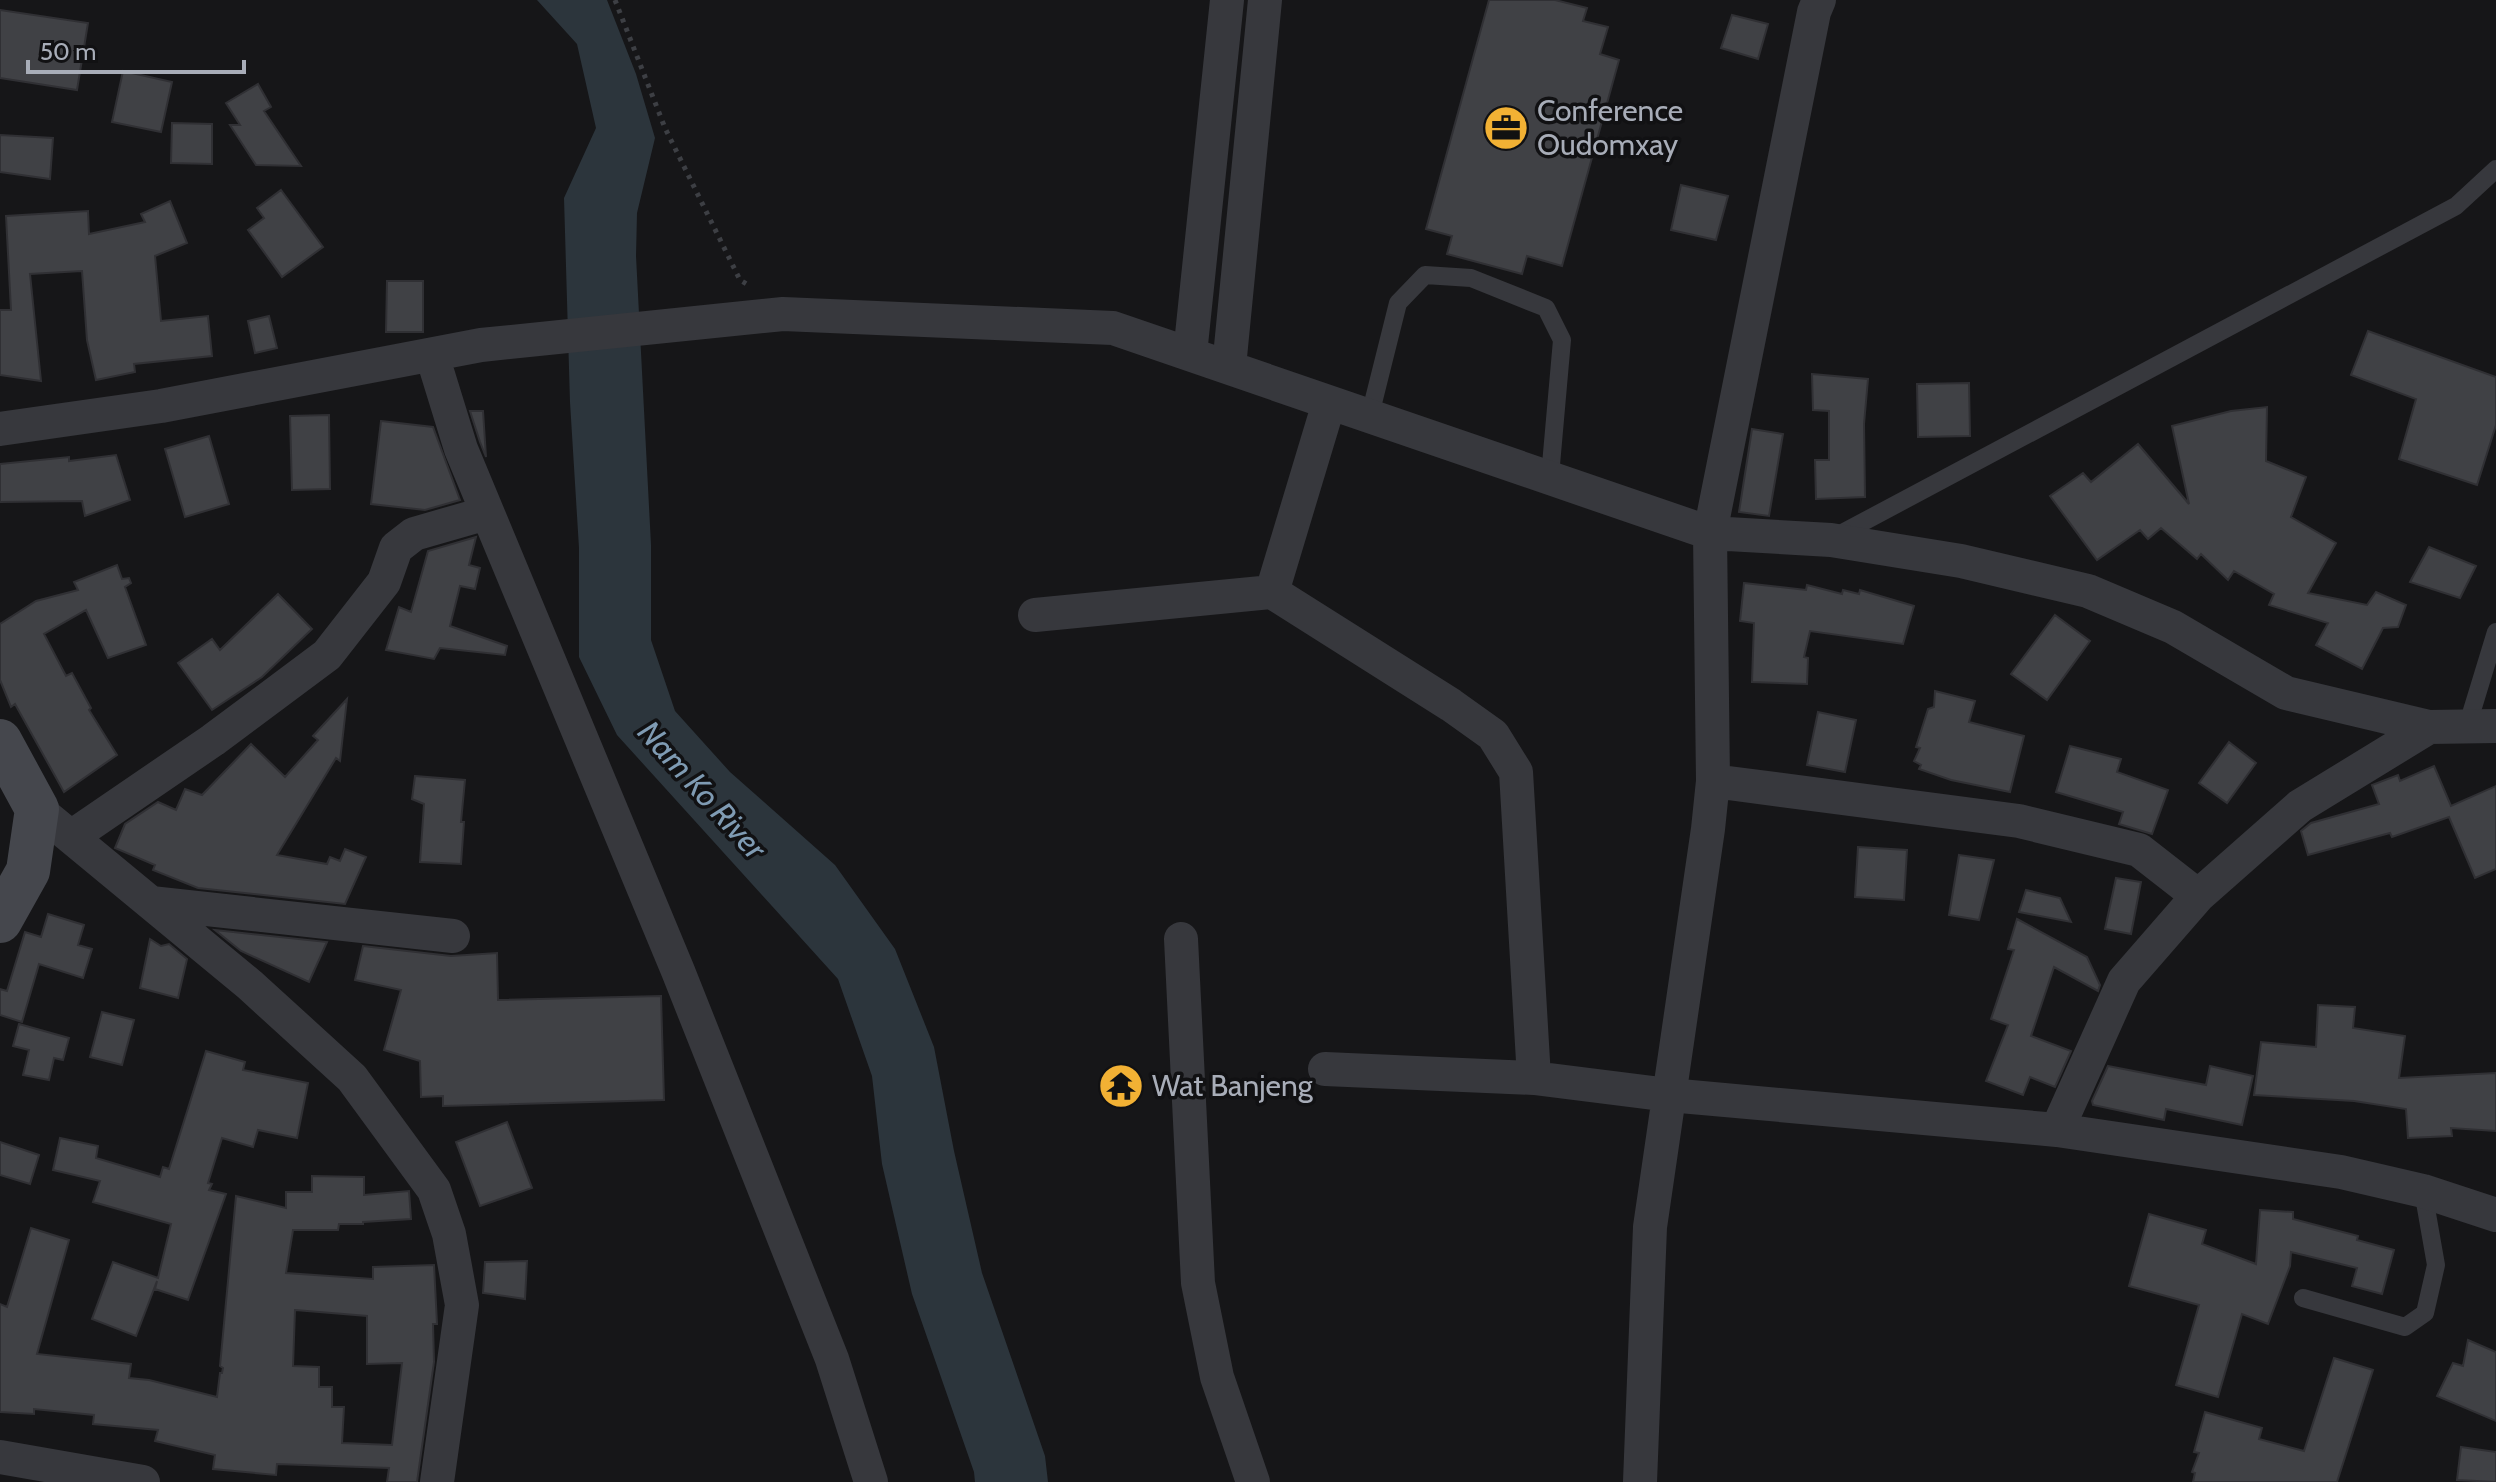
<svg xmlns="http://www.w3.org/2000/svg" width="2496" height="1482" font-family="Cabin,sans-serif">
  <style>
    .water { fill: #2c353c }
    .building { fill: #404145; stroke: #303034; stroke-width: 2; fill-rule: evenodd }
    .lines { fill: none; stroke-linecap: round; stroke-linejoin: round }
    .path { stroke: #3d3f44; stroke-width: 5; stroke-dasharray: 4 6; stroke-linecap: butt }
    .lane { stroke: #37383d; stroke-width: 18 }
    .street { stroke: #37383d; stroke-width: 34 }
    .secondary { stroke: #45474d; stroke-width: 44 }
    .labels { text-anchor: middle; stroke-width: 7; stroke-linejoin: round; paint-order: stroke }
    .poi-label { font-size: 30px; fill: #a8adb8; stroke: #111113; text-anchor: start }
    .water-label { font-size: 32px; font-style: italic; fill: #7f9bb3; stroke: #111113 }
  </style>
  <rect width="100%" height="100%" fill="#161618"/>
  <path class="water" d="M537,0H607L636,74L655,138L637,213L636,256L651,545V640L675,711L730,772L835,865L895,949L934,1047L954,1151L982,1273L1045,1456L1048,1482H975L974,1472L912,1294L882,1164L872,1076L838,979L617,735L579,657V548L570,402L564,198L596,128L577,44Z"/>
  <path class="building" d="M1489,0H1555L1587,8L1583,21L1608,27L1600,54L1619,60L1562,266L1527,256L1522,274L1447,254L1452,236L1426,229Z
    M0,10L88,23L77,90L0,78Z
    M1732,15L1768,24L1758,59L1721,48Z
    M123,71L172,82L161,132L112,122Z
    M258,84L271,107L264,111L301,166L256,165L230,125H240L226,103Z
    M172,123L212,124V164L171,163Z
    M0,135L53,138L50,179L0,172Z
    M1681,185L1728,196L1716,240L1671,230Z
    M281,190L323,247L282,277L248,230L264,218L257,208Z
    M170,201L187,243L155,256L161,321L208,316L212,356L134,364L135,372L96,380L87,340L82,271L30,274L41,381L0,375V310H11L6,216L88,211L89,234L145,222L141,214Z
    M387,281H423V332H386Z
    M269,316L277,348L255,353L248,321Z
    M2368,331L2496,377V425L2477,485L2399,459L2416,399L2351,375Z
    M1812,374L1868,379L1864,424L1865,497L1816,499L1815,460H1829V411L1813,410Z
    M1969,383L1970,436L1918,437L1917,384Z
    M2267,407L2266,461L2306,477L2291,517L2336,543L2308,593L2367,605L2376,592L2406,605L2398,627L2383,628L2362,669L2316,645L2328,623L2269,605L2274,594L2234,571L2228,580L2201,554L2197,559L2161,528L2148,539L2140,530L2097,560L2050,496L2083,473L2091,482L2138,444L2189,504L2172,426L2231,411Z
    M470,411H483L486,457L480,442Z
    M329,415L330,489L292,490L290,416Z
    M381,421L433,427L460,500L425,510L371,504Z
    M1752,429L1783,434L1769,516L1739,512Z
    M209,436L229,504L185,517L165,449Z
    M116,455L130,500L85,516L82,501L0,502V464L69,457V461Z
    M476,537L469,565L480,568L475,589L460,586L450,626L507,646L505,655L440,648L434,659L386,650L399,607L411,612L428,551Z
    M2429,547L2476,566L2460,598L2410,582Z
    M117,565L122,579L129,578L131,583L125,587L146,645L108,658L86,610L44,634L66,676L72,673L91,708L89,710L117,755L64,792L15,704L11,707L0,680V624L36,601L78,590L74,582Z
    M1744,583L1806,590L1807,585L1842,594L1843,590L1859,594L1860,590L1914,606L1903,644L1810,631L1804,657L1808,658L1807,684L1752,682L1754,623L1740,621Z
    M278,594L312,629L262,677L212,710L178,663L212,639L220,650Z
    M2055,615L2090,641L2047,700L2011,674Z
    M1935,691L1975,701L1969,722L2024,736L2010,792L1951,780L1919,769L1921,765L1914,761L1920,748L1916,747L1928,709L1934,707Z
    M347,699L340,761L336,758L277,855L327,864L330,857L340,861L345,849L366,857L345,904L198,888L153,870L155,865L115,848L125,824L158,802L176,810L185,789L202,795L251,744L285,777L318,740L313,736Z
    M1818,712L1856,720L1845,772L1807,765Z
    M2229,742L2256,763L2227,803L2199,783Z
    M2070,746L2121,759L2117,772L2168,790L2152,834L2119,824L2123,812L2056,792Z
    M2434,766L2451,806L2496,786V869L2475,878L2449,817L2392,837L2390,833L2308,855L2301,831L2311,823L2379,804L2372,785L2398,775L2400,781Z
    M415,776L465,780L461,822H464L461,864L420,862L424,804L412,799Z
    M1858,847L1907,850L1904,900L1855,897Z
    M1959,855L1994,860L1979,920L1949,915Z
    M2116,878L2141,882L2131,934L2105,929Z
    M2026,890L2060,898L2071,922L2019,912Z
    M48,914L84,925L78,945L92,949L83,978L39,964L22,1022L0,1015V989L7,991L25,932L41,937Z
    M2017,919L2087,957L2100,985L2098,991L2054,967L2031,1036L2071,1051L2055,1087L2030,1077L2023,1095L1986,1081L2008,1025L1991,1019L2014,950L2008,949Z
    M215,930L327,942L309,982L241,951Z
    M150,939L161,946L169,944L187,959L178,998L140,988Z
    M363,946L451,956L497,953L498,1000L661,996L664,1100L443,1106V1096L421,1097L420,1061L384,1050L401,990L355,980Z
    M2318,1005L2355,1007L2353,1028L2405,1036L2399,1078L2496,1073V1131L2451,1128L2452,1136L2408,1138L2406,1109L2354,1101L2254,1095L2261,1042L2316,1047Z
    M102,1012L134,1020L122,1065L90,1057Z
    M19,1024L69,1038L63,1060L54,1058L49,1080L23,1075L29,1050L13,1046Z
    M206,1051L245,1062L243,1070L308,1083L297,1138L258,1130L253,1147L222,1138L208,1183L212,1184L209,1190L226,1194L188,1300L155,1289L157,1281L136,1336L92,1319L113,1262L158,1278L171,1224L93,1202L100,1181L53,1170L60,1138L98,1146L96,1158L160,1177L163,1167L169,1169Z
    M2108,1066L2206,1085L2210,1066L2253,1076L2242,1125L2166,1109L2164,1120L2093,1105L2092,1101Z
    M507,1122L532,1188L480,1206L456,1142Z
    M0,1142L39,1155L30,1184L0,1175Z
    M312,1176L364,1177V1195L409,1191L411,1219L363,1222V1224H339L338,1230H293L286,1273L373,1279V1267L434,1265L437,1324H433L434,1362L417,1482H387L389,1468L277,1464L276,1475L213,1469L215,1455L155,1441L158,1430L93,1424L94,1415L34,1409V1414L0,1412V1304L7,1307L31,1228L69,1240L37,1354L131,1364L129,1378L149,1380L217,1397L220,1373H222L223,1368L220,1366L236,1196L286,1208V1192H312ZM295,1310L367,1316V1364L402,1363L392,1445L342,1443L344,1407H332V1387H319V1367L293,1366Z
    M2260,1210L2293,1212V1219L2358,1236L2357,1240L2394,1250L2382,1294L2352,1286L2357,1268L2291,1252L2290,1266L2268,1324L2242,1314L2218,1397L2176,1385L2199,1305L2129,1286L2149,1214L2206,1230L2202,1244L2256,1264Z
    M527,1261L525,1299L483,1293L485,1262Z
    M2468,1340L2496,1352V1421L2437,1396L2453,1363L2463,1366Z
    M2334,1358L2373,1370L2337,1482H2193L2195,1473L2192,1472L2199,1453L2194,1452L2205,1412L2262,1428L2259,1439L2304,1451Z
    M2461,1447L2496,1452V1482L2457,1480Z"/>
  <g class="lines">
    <path class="path" d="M615,0L665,128L740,280L750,286"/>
    <path class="lane" d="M1370,415L1398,303L1425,275L1471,278L1546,308L1562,340L1550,476
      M1833,538L2456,206L2496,169
      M2467,727L2496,632
      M2303,1298L2405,1327L2425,1313L2436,1265L2423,1191"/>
    <path class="street" d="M1819,0L1814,12L1710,533L1831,540L1961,561L2088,591L2173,627L2286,693L2429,727L2496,726
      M1190,354L1227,0
      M432,355L461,449L678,971L832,1359L871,1482
      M1229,367L1265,0
      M0,429L161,406L481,345L783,314L1113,328L1710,533L1713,781L1708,829L1650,1227L1640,1482
      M1272,592L1329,403
      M1035,615L1272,592L1451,705L1493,735L1516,772L1534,1078
      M1713,781L2019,821L2139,850L2198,896
      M37,809L250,985L352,1078L434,1190L449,1234L462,1305L437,1482
      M71,837L213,740L327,655L384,582L396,548L414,534L487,513
      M151,903L453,936
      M1181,939L1198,1283L1217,1377L1253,1482
      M1325,1069L1534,1078L1669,1095L2057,1130L2341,1172L2423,1191L2496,1215
      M2057,1130L2124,981L2198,896L2300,806L2429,727
      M0,1457L143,1482"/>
    <path class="secondary" d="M0,741L37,809L28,871L0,921"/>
  </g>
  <defs>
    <g id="office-disc" transform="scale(2.3)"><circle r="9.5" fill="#f2b134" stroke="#111113"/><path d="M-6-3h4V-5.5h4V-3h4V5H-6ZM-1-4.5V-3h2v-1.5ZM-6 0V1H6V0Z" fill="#111"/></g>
    <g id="temple-disc" transform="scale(2.3)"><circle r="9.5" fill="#f2b134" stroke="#111113"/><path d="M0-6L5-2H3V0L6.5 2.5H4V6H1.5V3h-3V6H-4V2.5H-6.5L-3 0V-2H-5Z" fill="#111"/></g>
  </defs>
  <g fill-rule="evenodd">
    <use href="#office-disc" x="1506" y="128"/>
    <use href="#temple-disc" x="1121" y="1086"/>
  </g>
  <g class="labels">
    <g class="poi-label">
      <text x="1537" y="121">Conference<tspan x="1537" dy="34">Oudomxay</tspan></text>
      <text x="1152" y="1096">Wat Banjeng</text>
    </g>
    <g class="water-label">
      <text transform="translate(702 790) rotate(48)" y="11">Nam Ko River</text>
    </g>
  </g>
  <path d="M28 60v12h216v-12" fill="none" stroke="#a8adb8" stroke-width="4"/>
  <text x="40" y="60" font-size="24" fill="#a8adb8" stroke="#111113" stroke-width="6" paint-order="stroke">50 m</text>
</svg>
